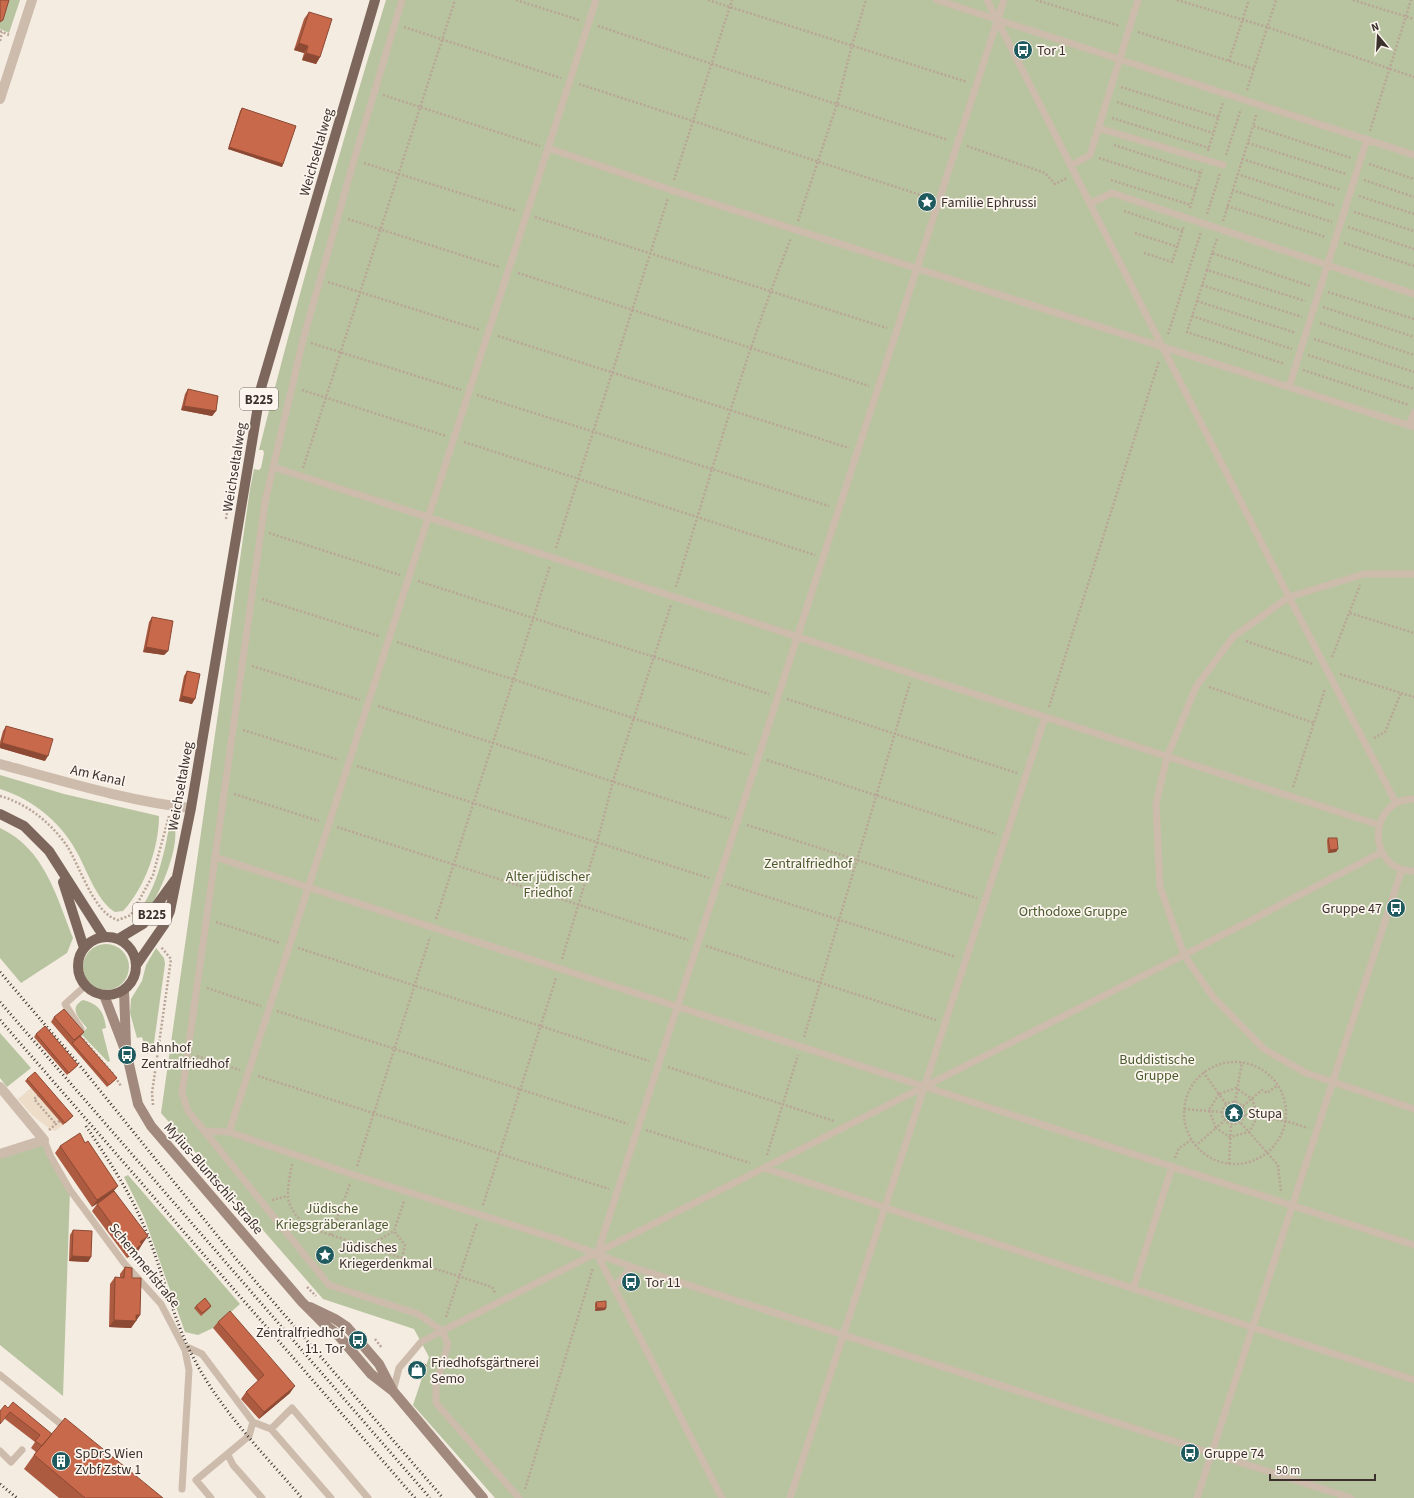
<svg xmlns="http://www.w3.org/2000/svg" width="1414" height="1498" font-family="'Source Sans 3',sans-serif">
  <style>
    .green { fill: #b8c4a0 }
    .plaza { fill: #ecdcc8 }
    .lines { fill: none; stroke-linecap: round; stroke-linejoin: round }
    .path { stroke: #b9a596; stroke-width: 2.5; stroke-dasharray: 2 2; stroke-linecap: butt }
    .lane { stroke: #cdbbac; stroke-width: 7 }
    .street { stroke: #cdbbac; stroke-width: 10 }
    .secondary { stroke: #a18a7d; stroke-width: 10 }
    .primary { stroke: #7d675c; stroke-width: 10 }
    .rail { stroke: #3b302b; stroke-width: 3; stroke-dasharray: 1 3; stroke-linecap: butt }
    .wall { fill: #ac5a40 }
    .shaded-wall { fill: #8c4a34 }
    .building { fill: #c8694b; stroke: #8c4a34 }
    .labels { text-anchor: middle; stroke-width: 3.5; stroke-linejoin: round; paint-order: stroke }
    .shield { fill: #fbf5ee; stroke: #756b66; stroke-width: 1 }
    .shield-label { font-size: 13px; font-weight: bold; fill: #3b302b }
    .poi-label { font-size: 14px; fill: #3b302b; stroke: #fbf5ee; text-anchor: start }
    .street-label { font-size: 14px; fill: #3b302b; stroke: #fbf5ee }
    .park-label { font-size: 14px; fill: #4a5a2e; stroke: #fbf5ee }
  </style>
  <rect width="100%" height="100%" fill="#f4ebe1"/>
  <path class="green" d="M6,0H20L9,33L0,29V20Z
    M386,0H1414V1498H495L413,1405L429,1357L414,1329L323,1299L161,1113L250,489L254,469L259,470L261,468L264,453L263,450H259C297,298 340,149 386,0Z
    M0,775L64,794L159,816C159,847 145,888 123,911L115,912C99,903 88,874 80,858C64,825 35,800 0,789Z
    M171,817C186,837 159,897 145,915L142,907C160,879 165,849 171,817Z
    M0,828C45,849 56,896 73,938L67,953L21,983L0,958Z
    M83 967a23 23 0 1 1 46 0a23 23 0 1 1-46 0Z
    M156,948L164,958L165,964L153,1050L147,1054L142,1037L137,1038L130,1013L131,999L142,981L146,965Z
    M83,1000C99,1004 104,1012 106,1028L102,1029L110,1061L108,1062L81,1034L87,1028C79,1019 68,1008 83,1000Z
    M0,1033L31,1068L7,1087L0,1078Z
    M44,1140L70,1190L63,1396L0,1345V1154Z
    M128,1175L240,1304L213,1328L198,1335L185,1332L144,1217L124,1177Z"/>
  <path class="plaza" d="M31,1088L63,1125L55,1131L50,1129L33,1116L18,1099Z"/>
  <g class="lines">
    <path class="path" d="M516,0L579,20
      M708,0L967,82
      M1036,0L1120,26
      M1177,0L1267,27L1414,77
      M1353,0L1414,19
      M598,26L712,64L948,140
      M404,27L561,78
      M0,31L9,35
      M1138,32L1254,69
      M0,41L2,32
      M1229,61L1249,0
      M579,84L930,198
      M1121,87L1218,117
      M1247,90L1276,0
      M383,95L540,146
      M1117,102L1213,133
      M1256,115L1253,126L1351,158
      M1112,118L1209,148
      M1370,131L1411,0
      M1248,143L1346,174
      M1114,145L1201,173
      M967,146L1045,173L1055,184L1067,178
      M1208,151L1223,102
      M1226,155L1241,109
      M1099,158L1196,189
      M1242,159L1341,190
      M364,163L517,211
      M1369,164L1414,179
      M1237,174L1336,206
      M674,180L732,0
      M1111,180L1191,205
      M1364,180L1414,197
      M1232,190L1332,222
      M1359,196L1414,214
      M1227,206L1326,237
      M1190,208L1202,169
      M1124,211L1183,231
      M1354,212L1414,231
      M1207,214L1220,173
      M535,217L887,328
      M348,219L499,267
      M798,221L837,104L852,45L866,0
      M1223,221L1253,126
      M1348,227L1414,249
      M1135,233L1178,247
      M1217,239L1212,253L1310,286
      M1344,243L1414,266
      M1144,253L1172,262L1184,226
      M1212,253L1207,270L1305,301
      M1207,270L1187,332L1285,364
      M518,273L869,386
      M328,282L480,330
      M1202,285L1302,317
      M1328,292L1414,319
      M1197,301L1296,333
      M1323,307L1414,337
      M1192,316L1292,349
      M1320,323L1414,355
      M1168,334L1201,232
      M498,336L849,448
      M1314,339L1414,372
      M311,343L461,390
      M1308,355L1414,389
      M1303,370L1409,405
      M302,390L446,436
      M477,395L829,506
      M464,442L815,555
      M303,468L455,0
      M226,519L235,461
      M269,533L400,575
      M556,548L668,198
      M418,581L769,694
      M676,587C712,470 746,352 791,238
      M262,599L379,636
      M1350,613L1414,633
      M1246,641L1313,664
      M397,642L748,755
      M1332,657L1360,585
      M252,666L360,700
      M1340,674L1414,697
      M1209,687L1314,723
      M787,699L1017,773
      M378,706L729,819
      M1049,707L1159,361
      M243,730L339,760
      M1374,738L1385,732L1401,693
      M767,760L996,834
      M357,766L709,878
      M1293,787L1325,689
      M177,794L181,785L184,767
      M234,794L319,821
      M0,796C28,804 51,823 67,846C80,866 94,914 118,920L131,915L153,875L169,816
      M747,825L977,898
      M337,827L688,940
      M727,884L956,957
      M436,919L550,566
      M216,922L280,943
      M706,946L936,1020
      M298,948L649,1061
      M562,959L597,843L613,781L671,605
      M207,988L261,1006
      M277,1011L628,1124
      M804,1037L910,683
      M83,1039L114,1075
      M197,1056L240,1070
      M1184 1113a51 51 0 1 1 102 0a51 51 0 1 1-102 0Z
      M668,1067L834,1121
      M1203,1072L1219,1094L1236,1088L1252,1099L1258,1116L1249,1132L1230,1137L1216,1128L1224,1121
      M258,1076L609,1189
      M115,1077L121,1086
      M39,1095L34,1099L56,1124
      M1222 1113a11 11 0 1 1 22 0a11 11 0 1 1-22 0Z
      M1235,1102L1242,1062
      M153,1105L152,1093L171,959L161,947
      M1243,1106L1262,1090L1267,1093L1278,1085
      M1184,1109L1221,1112
      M1245,1115L1286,1121L1308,1128
      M1241,1123L1278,1165L1281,1192
      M49,1130L62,1119
      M646,1130L750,1163
      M1195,1146L1216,1128L1209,1110L1219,1094L1226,1104
      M767,1155L798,1055
      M1175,1158L1179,1148L1191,1140
      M292,1164C286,1196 283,1206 309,1228L492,1287L495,1293
      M1229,1164L1231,1125
      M357,1166L430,937
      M272,1200L287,1196
      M483,1205L556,978
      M331,1235L350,1184
      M367,1247L394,1231
      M402,1258L405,1245L394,1231L404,1201
      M307,1287L316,1296
      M446,1317L477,1223
      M375,1339L382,1348
      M525,1489L593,1268"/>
    <path class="lane" d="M402,0L354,160L303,340L265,502L182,1093L188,1111L329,1285L418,1314L442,1331L448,1344L436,1385V1403L519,1498
      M937,0L1414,155
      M987,0L1289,597L1396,803
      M1098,128L1223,165
      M548,148L671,190L1414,427
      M1072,165L1090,155L1138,0
      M1091,203L1112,193L1414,294
      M1289,387L1367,139
      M1409,425L1414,413
      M273,467L1379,825
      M1414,574H1364L1289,597L1233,637L1196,687L1167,757L1156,804L1160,887L1184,955L1213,997L1264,1049L1306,1073L1414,1109
      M1414,799C1367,799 1366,871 1414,871
      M215,857L1414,1245
      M81,1029L65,1004L85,986
      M204,1131L229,1132L354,1175L557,1239L632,1267L1351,1498
      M229,1132L596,0
      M44,1140L51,1157L70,1190L124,1263L161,1304L185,1350L189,1370L182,1489
      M764,1168L1414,1380
      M614,1287L632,1267
      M1133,1289L1172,1167
      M185,1350L189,1348L202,1354L253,1422L271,1429L292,1408L368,1498
      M0,1375L67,1429
      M393,1391L399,1368L421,1342L442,1331L1184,955L1382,852
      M271,1429L331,1498
      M0,1451L11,1462L22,1450
      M228,1455L233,1465L262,1498
      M211,1498L196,1480L249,1436L253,1422
      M722,1498L597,1254L1004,0
      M790,1498L1045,717
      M1197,1498L1402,869"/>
    <path class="street" d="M0,99L32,0
      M0,764C63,781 127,801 191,808
      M0,1087L44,1140L0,1154"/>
    <path class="secondary" d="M124,991L126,1045
      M104,995L127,1055L138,1104L151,1126L302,1302L323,1323L338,1335L371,1374L393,1391
      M310,1307L335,1319L347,1327L379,1364L393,1391L483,1498"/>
    <path class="primary" d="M0,814L24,826L49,851L104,937
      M63,882L84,948
      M78 966a29 29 0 1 1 58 0a29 29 0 1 1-58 0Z
      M118,939L143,924L175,880
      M137,964L164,925L170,911L191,808L261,388L375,0"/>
    <path class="rail" d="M0,972L81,1067L237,1260L443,1498
      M0,1002L430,1498
      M0,1020L415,1498
      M86,1126C109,1161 133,1196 148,1236C164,1276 173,1319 193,1357C220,1410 264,1454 302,1498
      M0,1484L17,1498"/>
  </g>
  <path class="wall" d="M309,12L320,57L316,64L302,60L304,53L294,50L304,19Z
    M242,108L283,164L282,167L228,149L240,111Z
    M188,389L216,411L212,416L181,410L185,394Z
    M152,617L168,651L164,655L143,652L149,622Z
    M187,671L192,704L179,701L184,676Z
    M6,726L45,761L0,748V742L3,731Z
    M1328,838L1338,849L1336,852L1328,853L1327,841Z
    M54,1017L84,1032L81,1036L115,1080L107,1087L51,1022Z
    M36,1034L76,1067L67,1075L34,1037Z
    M27,1079L73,1116L71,1118L63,1125L25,1081Z
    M60,1146L114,1191L143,1243L138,1251L127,1258L92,1211L97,1204L104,1199L92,1207L55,1153Z
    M73,1230L91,1257L88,1262L69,1261L70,1235Z
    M125,1267L132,1278L140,1315L131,1328L109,1327L110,1284L115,1277L120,1278V1274Z
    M596,1302L606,1308L605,1310L595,1311V1304Z
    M196,1306H211L210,1308L201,1316L194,1308Z
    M218,1322L290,1393L259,1419L241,1399L246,1392L258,1381L213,1328Z
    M414,1361L420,1377L408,1374L412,1363Z
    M8,1408L52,1434L163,1498H59L24,1469L36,1452L31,1448L35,1442L5,1419Z"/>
  <path class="shaded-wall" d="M299,43L308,46L304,53L294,50Z
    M306,53L320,57L316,64L302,60Z
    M229,147L283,164L282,167L228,149Z
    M184,406L216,411L212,416L181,410Z
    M146,647L168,651L164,655L143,652Z
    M182,696L195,699L192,704L179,701Z
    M2,743L48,756L45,761L0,748V745Z
    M1338,849L1336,852L1328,853L1330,850Z
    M118,1186L113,1192L92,1207L97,1200Z
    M148,1236L143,1243L135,1249L140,1242Z
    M142,1244L138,1251L127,1258L132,1252Z
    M72,1256L91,1257L88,1262L69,1261Z
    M597,1308H606L605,1310L595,1311Z
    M136,1315H140L131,1328L109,1327L114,1320Z
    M410,1371L421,1375L420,1377L408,1374Z
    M295,1386L290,1393L259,1419L264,1412Z"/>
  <path class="building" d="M0,0H9L3,20L0,22Z
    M309,12L332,19L320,57L306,53L308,46L299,43Z
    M242,108L296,126L283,164L229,147Z
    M188,389L218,396L216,411L184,406Z
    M152,617L173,621L168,651L146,647Z
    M187,671L200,674L195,699L182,696Z
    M6,726L53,739L48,756L2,743Z
    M1328,838H1337L1338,849L1330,850Z
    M64,1009L84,1032L74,1040L54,1017Z
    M45,1026L78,1065L69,1073L36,1034Z
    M80,1036L117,1078L109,1085L72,1043Z
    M35,1072L73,1116L65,1123L27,1079Z
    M80,1133L85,1143L88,1141L118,1186L97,1200L60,1146Z
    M114,1191L148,1236L140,1242L142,1244L132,1252L97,1204Z
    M73,1230L92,1231L91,1257L72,1256Z
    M125,1267L132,1268V1278H141L140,1315H136V1321L114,1320L115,1277L124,1278Z
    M205,1298L211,1306L202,1313L196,1306Z
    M606,1301V1308H597L596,1302Z
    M230,1311L295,1386L264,1412L246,1392L264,1375L218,1322Z
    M414,1361L426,1365L421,1375L410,1371Z
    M13,1402L52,1434L42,1446L35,1441L40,1435L10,1412L0,1424V1411L5,1405L8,1408Z
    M65,1418L163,1498H85L34,1455Z"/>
  <defs>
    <g id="bus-disc" transform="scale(1)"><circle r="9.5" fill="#1f5a5e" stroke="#fbf5ee"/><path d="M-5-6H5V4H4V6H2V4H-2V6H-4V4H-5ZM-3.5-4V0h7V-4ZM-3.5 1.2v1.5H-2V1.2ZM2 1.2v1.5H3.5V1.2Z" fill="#fff"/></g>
    <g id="sight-disc" transform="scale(1)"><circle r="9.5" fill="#1f5a5e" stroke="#fbf5ee"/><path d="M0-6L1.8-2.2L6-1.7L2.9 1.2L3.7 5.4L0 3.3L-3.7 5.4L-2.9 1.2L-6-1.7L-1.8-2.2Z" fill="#fff"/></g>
    <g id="temple-disc" transform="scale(1)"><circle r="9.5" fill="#1f5a5e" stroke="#fbf5ee"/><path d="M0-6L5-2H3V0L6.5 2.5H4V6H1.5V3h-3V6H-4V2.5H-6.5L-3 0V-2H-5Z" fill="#fff"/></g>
    <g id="shop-disc" transform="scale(1)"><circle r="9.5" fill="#1f5a5e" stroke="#fbf5ee"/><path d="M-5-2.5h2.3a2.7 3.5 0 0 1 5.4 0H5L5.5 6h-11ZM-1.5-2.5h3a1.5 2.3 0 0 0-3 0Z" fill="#fff"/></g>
    <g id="building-disc" transform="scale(1)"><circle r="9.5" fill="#1f5a5e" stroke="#fbf5ee"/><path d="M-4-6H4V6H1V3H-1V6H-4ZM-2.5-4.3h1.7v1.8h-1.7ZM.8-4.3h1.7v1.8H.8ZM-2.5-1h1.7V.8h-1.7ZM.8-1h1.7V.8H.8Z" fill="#fff"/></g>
  </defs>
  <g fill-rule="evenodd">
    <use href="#bus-disc" x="1023" y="50"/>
    <use href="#sight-disc" x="927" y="202"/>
    <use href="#bus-disc" x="1396" y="908"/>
    <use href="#bus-disc" x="127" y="1055"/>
    <use href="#temple-disc" x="1234" y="1113"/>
    <use href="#sight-disc" x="325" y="1255"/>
    <use href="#bus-disc" x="631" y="1282"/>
    <use href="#bus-disc" x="358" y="1340"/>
    <use href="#shop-disc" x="417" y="1370"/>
    <use href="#bus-disc" x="1190" y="1453"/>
    <use href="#building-disc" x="61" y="1461"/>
  </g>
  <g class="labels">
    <g class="shield">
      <rect x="240" y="388" width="38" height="22" rx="3"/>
      <rect x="133" y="903" width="38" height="22" rx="3"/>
    </g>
    <g class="shield-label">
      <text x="259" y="404">B225</text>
      <text x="152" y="919">B225</text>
    </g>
    <g class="poi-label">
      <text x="1037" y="55">Tor 1</text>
      <text x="941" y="207">Familie Ephrussi</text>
      <text x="1382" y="913" text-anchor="end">Gruppe 47</text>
      <text x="141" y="1052">Bahnhof<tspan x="141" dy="16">Zentralfriedhof</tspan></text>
      <text x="1248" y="1118">Stupa</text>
      <text x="339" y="1252">Jüdisches<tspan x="339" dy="16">Kriegerdenkmal</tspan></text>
      <text x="645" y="1287">Tor 11</text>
      <text x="344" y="1337" text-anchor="end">Zentralfriedhof<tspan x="344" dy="16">11. Tor</tspan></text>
      <text x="431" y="1367">Friedhofsgärtnerei<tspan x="431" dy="16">Semo</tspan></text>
      <text x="75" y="1458">SpDrS Wien<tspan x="75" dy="16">Zvbf Zstw 1</tspan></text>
      <text x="1204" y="1458">Gruppe 74</text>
    </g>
    <g class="street-label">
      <text transform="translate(316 152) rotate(-74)" y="5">Weichseltalweg</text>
      <text transform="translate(234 467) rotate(-81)" y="5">Weichseltalweg</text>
      <text transform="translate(98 775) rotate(13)" y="5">Am Kanal</text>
      <text transform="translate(180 786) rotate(-80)" y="5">Weichseltalweg</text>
      <text transform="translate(214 1178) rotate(49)" y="5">Mylius-Bluntschli-Straße</text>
      <text transform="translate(145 1265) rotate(51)" y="5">Schemmerlstraße</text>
    </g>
    <g class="park-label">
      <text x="808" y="868">Zentralfriedhof</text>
      <text x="548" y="881">Alter jüdischer<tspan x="548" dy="16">Friedhof</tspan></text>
      <text x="1073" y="916">Orthodoxe Gruppe</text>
      <text x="1157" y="1064">Buddistische<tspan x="1157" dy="16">Gruppe</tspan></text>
      <text x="332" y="1213">Jüdische<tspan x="332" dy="16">Kriegsgräberanlage</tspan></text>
    </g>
  </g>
  <g transform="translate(1378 36) rotate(342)" stroke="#fbf5ee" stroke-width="3" paint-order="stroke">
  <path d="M0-3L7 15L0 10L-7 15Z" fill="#3b302b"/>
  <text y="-6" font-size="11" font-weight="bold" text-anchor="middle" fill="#3b302b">N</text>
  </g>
  <path d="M1270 1474v6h105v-6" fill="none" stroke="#3b302b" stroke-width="2"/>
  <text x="1276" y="1474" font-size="12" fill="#3b302b" stroke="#fbf5ee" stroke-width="3" paint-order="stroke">50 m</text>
</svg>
